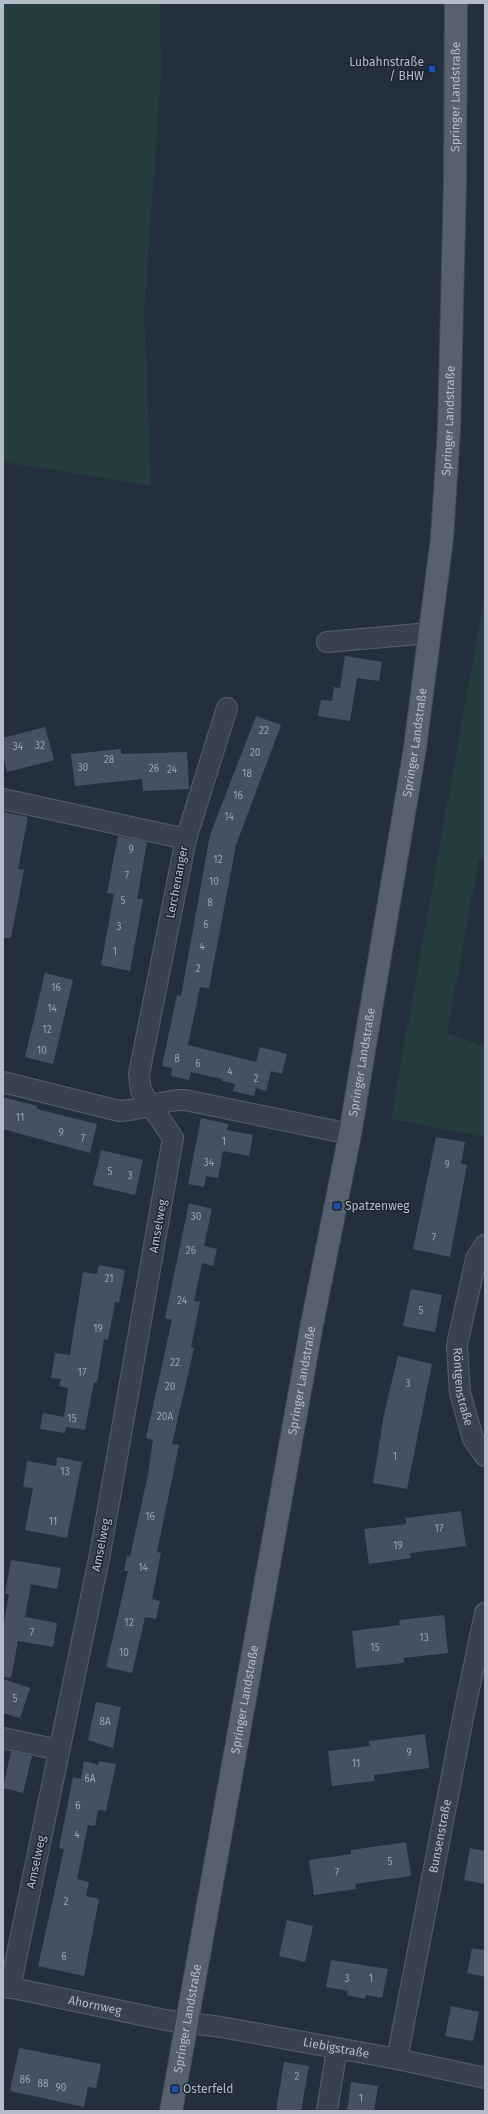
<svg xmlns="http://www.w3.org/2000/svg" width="488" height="2114" font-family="'Fira Sans',sans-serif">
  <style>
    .green { fill: #263c3f }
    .building { fill: #455162 }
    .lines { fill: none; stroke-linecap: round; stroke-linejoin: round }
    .minor-casing { stroke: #565f6c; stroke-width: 22 }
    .major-casing { stroke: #414a57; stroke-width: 24 }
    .minor { stroke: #38414e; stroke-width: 20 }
    .major { stroke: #56606e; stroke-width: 22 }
    .transit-dot { fill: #1a4fb4; stroke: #1d2633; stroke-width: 1.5 }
    .labels { text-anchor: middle; stroke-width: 3; stroke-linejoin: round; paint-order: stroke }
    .number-label { font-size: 10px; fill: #98a1af }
    .poi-label { font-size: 12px; fill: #b4bcc9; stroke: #1d2633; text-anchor: start }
    .street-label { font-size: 12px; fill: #b4bcc9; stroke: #1d2633 }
  </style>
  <rect width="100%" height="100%" fill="#242f3e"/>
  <path class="green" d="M3,3H160L161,76L144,310L151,486L3,462Z
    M485,593V857L479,859L447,1033L485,1047V1137L391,1119Z"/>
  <path class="building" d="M345,656L382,662L379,681L357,678L350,721L318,716L321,700L332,701L334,687L340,688Z
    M256,716L281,725L236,845L209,988L200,987L188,1045L256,1062L260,1047L287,1054L282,1074L271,1071L266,1091L256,1088L254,1096L233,1091L235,1084L222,1081V1079L191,1072L189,1080L171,1076L172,1068L162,1066L177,995L181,996L210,835Z
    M45,727L54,760L7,772L3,755V738Z
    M121,749V754L187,752L189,789L143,791L142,779L75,786L71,754Z
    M3,812L28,817L18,869L24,870L11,938H3Z
    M118,836L147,842L137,899H143L130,971L101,965L114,894L107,893Z
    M45,973L73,980L53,1064L25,1057Z
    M3,1097L37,1106V1109L97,1124L90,1153L3,1129Z
    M201,1118L228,1124L227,1130L253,1135L249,1156L223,1151L218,1178L206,1176L204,1187L188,1184Z
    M436,1137L465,1142L461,1164L467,1165L450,1257L413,1249Z
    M101,1150L143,1160L135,1195L93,1185Z
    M189,1203L212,1209L204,1246L217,1249L213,1266L202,1263L194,1301L200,1302L191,1347L194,1348L172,1444L179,1445L157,1552L161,1553L152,1599L160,1601L156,1619L145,1617L132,1673L106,1667L128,1571H124L127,1556L130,1557L148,1474L153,1440L146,1438L172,1320L165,1318Z
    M99,1265L125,1270L119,1303L115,1302L108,1340L104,1339L97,1383L94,1382L85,1430L66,1427L65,1433L40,1429L43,1413L64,1417L68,1388L59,1386L61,1379L51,1378L55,1353L70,1355L83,1272L97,1274Z
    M411,1289L442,1295L435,1332L403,1326Z
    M398,1356L432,1364L407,1489L373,1483L384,1414Z
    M57,1457L82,1462L67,1538L25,1530L33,1488L23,1487L27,1461L56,1466Z
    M461,1511L466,1546L410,1553L411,1558L369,1564L364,1529L406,1524V1518Z
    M11,1560L61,1568L57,1589L31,1584L25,1617L57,1623L53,1647L18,1641L11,1678L3,1677V1628L9,1594H5Z
    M444,1615L448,1653L404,1658V1663L356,1668L352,1631L400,1625L399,1620Z
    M3,1679L30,1688L20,1718L3,1713Z
    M96,1702L121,1707L113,1748L88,1740Z
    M425,1734L429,1768L374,1775V1781L332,1786L328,1751L370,1746L369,1741Z
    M11,1751L32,1756L23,1793L3,1788Z
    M84,1761L98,1765L99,1761L116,1764L106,1811L98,1810L95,1826L88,1825L77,1879L89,1882L86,1896L99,1899L84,1976L38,1966L64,1849L59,1848L73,1777L81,1779Z
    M406,1842L411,1876L355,1884L356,1889L314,1895L309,1860L351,1854V1850Z
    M470,1848L485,1851V1884L464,1880Z
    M287,1920L313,1926L305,1962L279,1956Z
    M472,1948L485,1950V1977L467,1973Z
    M331,1960L388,1969L382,1998L366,1995L365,1999L347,1995L348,1991L326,1987Z
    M451,2006L479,2012L473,2041L445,2036Z
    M19,2048L101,2064L96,2088L88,2087L84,2107L10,2091Z
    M284,2062L309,2066L301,2111H276Z
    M351,2082L378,2086L374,2111H347Z"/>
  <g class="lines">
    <g class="minor-casing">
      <g id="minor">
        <path d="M327,642L430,633"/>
        <path d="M3,799L186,839L139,1074L141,1091L173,1138L100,1554L10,1988"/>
        <path d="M186,839L227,708"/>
        <path d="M3,1082L119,1111C142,1111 162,1099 185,1100L350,1134"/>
        <path id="s1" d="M485,1245L476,1259L457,1345L460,1393L473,1439L485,1456"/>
        <path d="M3,1738L59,1750"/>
        <path id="s2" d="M3,1986L165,2020L221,2027L397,2059L485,2078"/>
        <path id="s3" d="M397,2059L464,1713L485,1613"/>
        <path d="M327,2111L337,2048"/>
      </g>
    </g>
    <g class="major-casing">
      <g id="major">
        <path id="s4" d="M171,2111L312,1324L350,1134L415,748L442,538L449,430L455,181L456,3"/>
      </g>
    </g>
    <use href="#minor" class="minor"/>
    <use href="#major" class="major"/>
  </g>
  <g class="transit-dot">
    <rect x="428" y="65" width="8" height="8" rx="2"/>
    <rect x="333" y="1202" width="8" height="8" rx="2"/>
    <rect x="171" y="2085" width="8" height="8" rx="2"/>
  </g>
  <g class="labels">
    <g class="number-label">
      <text x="264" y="734">22</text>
      <text x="40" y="749">32</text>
      <text x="18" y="750">34</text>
      <text x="255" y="756">20</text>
      <text x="109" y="763">28</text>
      <text x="83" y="771">30</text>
      <text x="154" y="772">26</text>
      <text x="172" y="773">24</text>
      <text x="247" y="777">18</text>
      <text x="238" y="799">16</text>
      <text x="229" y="820">14</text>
      <text x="131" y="853">9</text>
      <text x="218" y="863">12</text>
      <text x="127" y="879">7</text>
      <text x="214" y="885">10</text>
      <text x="123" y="904">5</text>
      <text x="210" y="906">8</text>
      <text x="206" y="928">6</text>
      <text x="119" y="930">3</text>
      <text x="202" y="950">4</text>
      <text x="115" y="955">1</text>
      <text x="198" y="972">2</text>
      <text x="56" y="991">16</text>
      <text x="52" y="1012">14</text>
      <text x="47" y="1033">12</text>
      <text x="42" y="1054">10</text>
      <text x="177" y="1062">8</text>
      <text x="198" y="1067">6</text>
      <text x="230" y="1075">4</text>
      <text x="256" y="1082">2</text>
      <text x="20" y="1121">11</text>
      <text x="61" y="1136">9</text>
      <text x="83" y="1142">7</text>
      <text x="224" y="1145">1</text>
      <text x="209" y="1166">34</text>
      <text x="447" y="1168">9</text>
      <text x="110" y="1175">5</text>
      <text x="130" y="1179">3</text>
      <text x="196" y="1220">30</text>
      <text x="434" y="1241">7</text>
      <text x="191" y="1254">26</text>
      <text x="109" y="1282">21</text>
      <text x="182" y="1304">24</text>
      <text x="421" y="1314">5</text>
      <text x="98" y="1332">19</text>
      <text x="175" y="1366">22</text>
      <text x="82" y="1376">17</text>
      <text x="408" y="1387">3</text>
      <text x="170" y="1390">20</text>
      <text x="165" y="1420">20A</text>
      <text x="72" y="1422">15</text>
      <text x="395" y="1460">1</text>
      <text x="65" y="1475">13</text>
      <text x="150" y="1520">16</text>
      <text x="53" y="1525">11</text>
      <text x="439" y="1532">17</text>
      <text x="398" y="1549">19</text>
      <text x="143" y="1571">14</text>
      <text x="129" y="1626">12</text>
      <text x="32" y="1636">7</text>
      <text x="424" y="1641">13</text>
      <text x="375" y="1651">15</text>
      <text x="124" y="1656">10</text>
      <text x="15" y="1702">5</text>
      <text x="105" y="1725">8A</text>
      <text x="409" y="1756">9</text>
      <text x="356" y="1767">11</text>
      <text x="90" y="1782">6A</text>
      <text x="78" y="1809">6</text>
      <text x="77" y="1838">4</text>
      <text x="390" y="1865">5</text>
      <text x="337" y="1876">7</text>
      <text x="66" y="1905">2</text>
      <text x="64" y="1960">6</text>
      <text x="347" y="1982">3</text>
      <text x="371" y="1982">1</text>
      <text x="297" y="2080">2</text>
      <text x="25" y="2083">86</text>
      <text x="43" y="2087">88</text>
      <text x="61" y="2091">90</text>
      <text x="361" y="2102">1</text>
    </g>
    <g class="poi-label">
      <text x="424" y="66" text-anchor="end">Lubahnstraße<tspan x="424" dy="14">/ BHW</tspan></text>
      <text x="345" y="1210">Spatzenweg</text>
      <text x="183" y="2093">Osterfeld</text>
    </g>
    <g class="street-label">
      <text dy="4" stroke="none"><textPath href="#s4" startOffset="2038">Springer Landstraße</textPath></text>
      <text dy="4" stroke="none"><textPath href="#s4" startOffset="1714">Springer Landstraße</textPath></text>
      <text dy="4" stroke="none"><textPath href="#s4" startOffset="1390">Springer Landstraße</textPath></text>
      <text transform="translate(177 882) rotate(-79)" y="4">Lerchenanger</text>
      <text dy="4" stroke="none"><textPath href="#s4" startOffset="1066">Springer Landstraße</textPath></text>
      <text transform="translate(158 1226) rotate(-80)" y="4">Amselweg</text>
      <text dy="4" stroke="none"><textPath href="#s4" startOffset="742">Springer Landstraße</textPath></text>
      <text dy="4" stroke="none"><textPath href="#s1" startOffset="147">Röntgenstraße</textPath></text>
      <text transform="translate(101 1545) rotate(-79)" y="4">Amselweg</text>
      <text dy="4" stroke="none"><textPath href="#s4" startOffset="418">Springer Landstraße</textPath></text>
      <text dy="4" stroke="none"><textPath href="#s3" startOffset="227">Bunsenstraße</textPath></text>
      <text transform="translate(36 1862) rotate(-78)" y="4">Amselweg</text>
      <text dy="4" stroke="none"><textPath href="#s2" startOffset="94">Ahornweg</textPath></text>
      <text dy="4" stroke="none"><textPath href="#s4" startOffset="94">Springer Landstraße</textPath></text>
      <text dy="4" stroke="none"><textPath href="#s2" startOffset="339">Liebigstraße</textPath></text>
    </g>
  </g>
  <rect width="488" height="2114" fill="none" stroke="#b4bcc9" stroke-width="8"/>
</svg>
